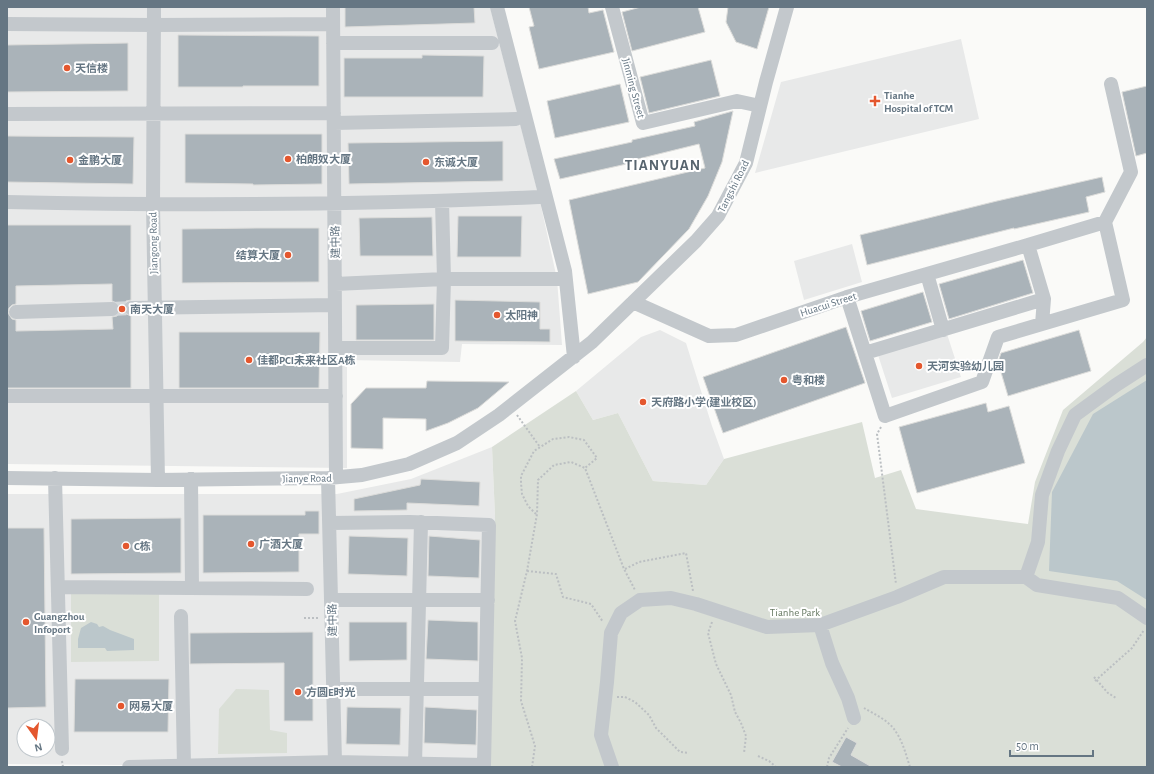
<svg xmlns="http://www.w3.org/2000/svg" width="1154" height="774" font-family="'Alegreya Sans','Noto Sans SC',sans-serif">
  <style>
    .built { fill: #e8e9e9; fill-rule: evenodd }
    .green { fill: #dadfd7 }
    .water { fill: #bbc7cb }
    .building { fill: #aab3b9; stroke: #dcdcda; fill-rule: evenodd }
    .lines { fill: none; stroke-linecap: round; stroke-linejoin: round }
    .minor-tunnel { stroke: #d5d9db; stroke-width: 14; stroke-dasharray: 14 7; stroke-linecap: butt }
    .path { stroke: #bbbfc2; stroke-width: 2; stroke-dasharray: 2 2; stroke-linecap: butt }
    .minor { stroke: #c3c8cc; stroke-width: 14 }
    .poi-dot { fill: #e4572e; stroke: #fff; stroke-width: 1.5 }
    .labels { text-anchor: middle; stroke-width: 4; stroke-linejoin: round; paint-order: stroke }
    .poi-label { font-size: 11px; font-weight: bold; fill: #657683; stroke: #fff; text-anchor: start }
    .street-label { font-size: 11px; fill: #657683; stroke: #fff }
    .park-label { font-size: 11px; fill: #687a64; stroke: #fff }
    .district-label { font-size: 15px; font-weight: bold; letter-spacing: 1px; fill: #57646e; stroke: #fff }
  </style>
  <rect width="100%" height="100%" fill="#fafaf8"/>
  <path class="built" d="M7,7H490L539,197L557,279L562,345L462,344L460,362L347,360V468L7,464Z
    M961,39L979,119L755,173L781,82Z
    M852,244L862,282L804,300L794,261Z
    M660,330L686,343L712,426L724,459L706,485L653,481L618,413L593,420L576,391L641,337Z
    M947,334L961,377L892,398L878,355Z
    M492,447L495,516L489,767H341L7,764V494H337L411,479ZM24,726H48V750H24Z"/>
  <path class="green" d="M1147,337V767H489L495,516L492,447L576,391L593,420L618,413L653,481L706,485L724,459L862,422L875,478L901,470L916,509L1028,524L1035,482L1063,410L1143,342Z
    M159,593V661L71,662V594Z
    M236,689L269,690L270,730L287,733V753L218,754L219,709Z"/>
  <path class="water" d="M1147,380V600L1117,581L1049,571L1052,492L1093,414Z
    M91,622L97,624L99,627L103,626L110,630L134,639V650L107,651L105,648H78V639L81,628Z"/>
  <path class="building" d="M345,7H474L475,23L345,27Z
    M529,7H588L589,13L603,10L614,52L539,69L529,27L534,26Z
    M641,7H698L705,32L632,51L622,12Z
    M728,7H769L757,49L736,42L726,22Z
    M178,35L319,36V86H243V87H178Z
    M128,43V91L7,92V45Z
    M422,55L484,56L483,97H344V58H422Z
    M711,60L720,96L649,113L640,77Z
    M620,84L629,122L555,138L547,101Z
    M1147,86V153L1136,156L1122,92Z
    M733,111L722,162L708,196L689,229L638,282L588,294L569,200L705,168L699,144L630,161L631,163L560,179L554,159L632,142V140L695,126L694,122Z
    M185,134H322V184L253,185V184L185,183Z
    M7,136L134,137L133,184L7,182Z
    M503,141V181L349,184L348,143Z
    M1102,177L1105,192L1086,197L1089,212L1014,229V228L867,265L860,235L997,201Z
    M458,216H522L521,257H457Z
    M432,217L433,256H360L359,218Z
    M7,225H131V300L126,301L123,308L124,313L131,316V388H7ZM112,284V301L119,304L120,309L117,316L112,317L113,329L16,331V320L12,319L8,313L9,308L12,305L16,304V286Z
    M257,228H319V282L182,283V229Z
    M1023,260L1033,293L949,319L939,284Z
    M923,292L932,322L870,341L861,311Z
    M455,300L540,302V329H550V342L455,341Z
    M434,304V340H356V305Z
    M846,327L865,383L723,433L703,377Z
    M1079,330L1091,371L1008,396L998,362L1001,353Z
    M179,332H320L319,388H179Z
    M427,381L509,382L478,408L448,423L426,431V419L383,418V449L351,448V404L366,388H426Z
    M986,403L988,412L1009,406L1025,463L917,493L899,427Z
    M421,479L480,482L479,506L407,503V510L354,511V499L420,485Z
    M305,511H319V534H299V572L203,573V515H305Z
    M181,518V573L71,574V519Z
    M7,528H44L46,707L7,708Z
    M349,536L408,538L407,576L348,574Z
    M429,536L480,540L479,578L428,576Z
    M428,620L478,622V661L426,659Z
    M349,622H407V660L349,661Z
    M313,632V721H284V663L190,664V633Z
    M75,679H169L168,732H74Z
    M347,707L401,708L400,745L346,744Z
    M425,707L477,710L476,745L424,743Z
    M846,737L857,743L851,755L872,767H842L832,762Z"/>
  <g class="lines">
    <path class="minor-tunnel" d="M112,309L131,308"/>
    <path class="path" d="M517,415L540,447
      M881,427L877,434L896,584
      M536,514L528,506L522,494L521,483V476L534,451L553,439L569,437L584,440L597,458L585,468
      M625,569L639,562L686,553L693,591
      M527,571L556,574L563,597L591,604L603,622
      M304,618H319
      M712,622L708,633L716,664L731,695L735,712L741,723L746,736L744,753
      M1094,677L1108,693L1116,698
      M1095,681L1132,648L1144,630
      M617,697H625L635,702L649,715L656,728L680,752L689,753
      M864,708C874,714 890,721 896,732C903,742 906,755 910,767
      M758,756L769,761L776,767
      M62,761L63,767
      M532,767L535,746L521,701L522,658L515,621L527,571L537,514L538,480L554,465L571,462L585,468L624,569L635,590
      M827,767L829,758L848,728"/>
    <path class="minor" d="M154,7L153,205L158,480
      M333,7L336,477
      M497,7L565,271L574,357
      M612,7L643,123L737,101L760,106
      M7,24L154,25L333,24
      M333,43H492
      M7,114L334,113
      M334,123L516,119
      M7,202C184,206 361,205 539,197
      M927,274L943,330
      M335,284L444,279H566
      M847,297L885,416L982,382L998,337L1123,300L1105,222L1131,172L1111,84
      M633,302L709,336L736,335L847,297L1028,245
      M131,308L335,305
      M16,312L112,309
      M1042,324L1044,299L1028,245L1105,222
      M336,348H442L444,279L442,201
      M865,353L1044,299
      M7,396H336
      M7,478L158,480L328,478L362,475L409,464L457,443L499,415L592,342L696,241L718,216L746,163L766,82L787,7
      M55,478L62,749
      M328,478L335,762
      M191,479L192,588
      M1026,577L1038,542L1042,495L1058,451L1075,415L1116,385L1147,365
      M58,587L307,589
      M332,600H488
      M181,616L184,765
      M820,625L832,663L848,698L854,718
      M333,689H485
      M415,764L421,522
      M129,767L335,762L484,765L489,525L410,522L330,523
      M612,767L601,735L607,682L611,633L621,613L640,600L671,598L696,604L767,627L820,625L897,597L944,577H1026L1037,585L1118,598L1147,618"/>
  </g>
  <g class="poi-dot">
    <circle cx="67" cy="68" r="4"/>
    <path d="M873 95h4v4h4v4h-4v4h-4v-4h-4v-4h4z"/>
    <circle cx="288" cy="159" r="4"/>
    <circle cx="70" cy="160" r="4"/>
    <circle cx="426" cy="162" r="4"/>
    <circle cx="288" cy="255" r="4"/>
    <circle cx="122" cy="309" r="4"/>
    <circle cx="497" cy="315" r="4"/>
    <circle cx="249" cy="360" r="4"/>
    <circle cx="919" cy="366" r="4"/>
    <circle cx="784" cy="380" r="4"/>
    <circle cx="643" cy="402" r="4"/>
    <circle cx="251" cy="544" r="4"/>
    <circle cx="126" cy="546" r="4"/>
    <circle cx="26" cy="622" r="4"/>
    <circle cx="298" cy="692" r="4"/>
    <circle cx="121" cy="706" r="4"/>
  </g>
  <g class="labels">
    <g class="poi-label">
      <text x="75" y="72">天信楼</text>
      <text x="884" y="99">Tianhe<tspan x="884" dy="13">Hospital of TCM</tspan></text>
      <text x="296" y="163">柏朗奴大厦</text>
      <text x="78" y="164">金鹏大厦</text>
      <text x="434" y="166">东诚大厦</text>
      <text x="280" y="259" text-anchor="end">结算大厦</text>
      <text x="130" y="313">南天大厦</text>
      <text x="505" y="319">太阳神</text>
      <text x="257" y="364">佳都PCI未来社区A栋</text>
      <text x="927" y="370">天河实验幼儿园</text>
      <text x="792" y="384">粤和楼</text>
      <text x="651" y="406">天府路小学(建业校区)</text>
      <text x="259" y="548">广酒大厦</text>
      <text x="134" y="550">C栋</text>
      <text x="34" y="620">Guangzhou<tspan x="34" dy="13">Infoport</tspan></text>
      <text x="306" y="696">方圆E时光</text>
      <text x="129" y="710">网易大厦</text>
    </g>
    <g class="street-label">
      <text transform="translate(634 88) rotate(75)" y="4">Jinming Street</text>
      <text transform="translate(733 186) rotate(-63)" y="4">Tangshi Road</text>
      <text transform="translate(335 242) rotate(-91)" y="4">建中路</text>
      <text transform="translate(153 243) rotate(-91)" y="4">Jiangong Road</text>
      <text transform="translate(828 304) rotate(-18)" y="4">Huacui Street</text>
      <text transform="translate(307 478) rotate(-1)" y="4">Jianye Road</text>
      <text transform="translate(332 620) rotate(-91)" y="4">建中路</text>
    </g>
    <g class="park-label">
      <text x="795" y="616">Tianhe Park</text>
    </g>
    <g class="district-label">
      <text x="663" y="170">TIANYUAN</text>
    </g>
  </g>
  <rect width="1154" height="774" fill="none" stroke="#657683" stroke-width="16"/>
  <g transform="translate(36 738) rotate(166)"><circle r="19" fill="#ffffff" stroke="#c1c8cd"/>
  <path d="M0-3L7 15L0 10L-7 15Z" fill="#e4572e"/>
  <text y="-6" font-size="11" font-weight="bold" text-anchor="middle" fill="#657683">N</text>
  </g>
  <path d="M1010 750v6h83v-6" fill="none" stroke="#657683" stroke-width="2"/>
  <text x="1016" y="750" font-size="12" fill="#657683" stroke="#ffffff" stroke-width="3" paint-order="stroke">50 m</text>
</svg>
